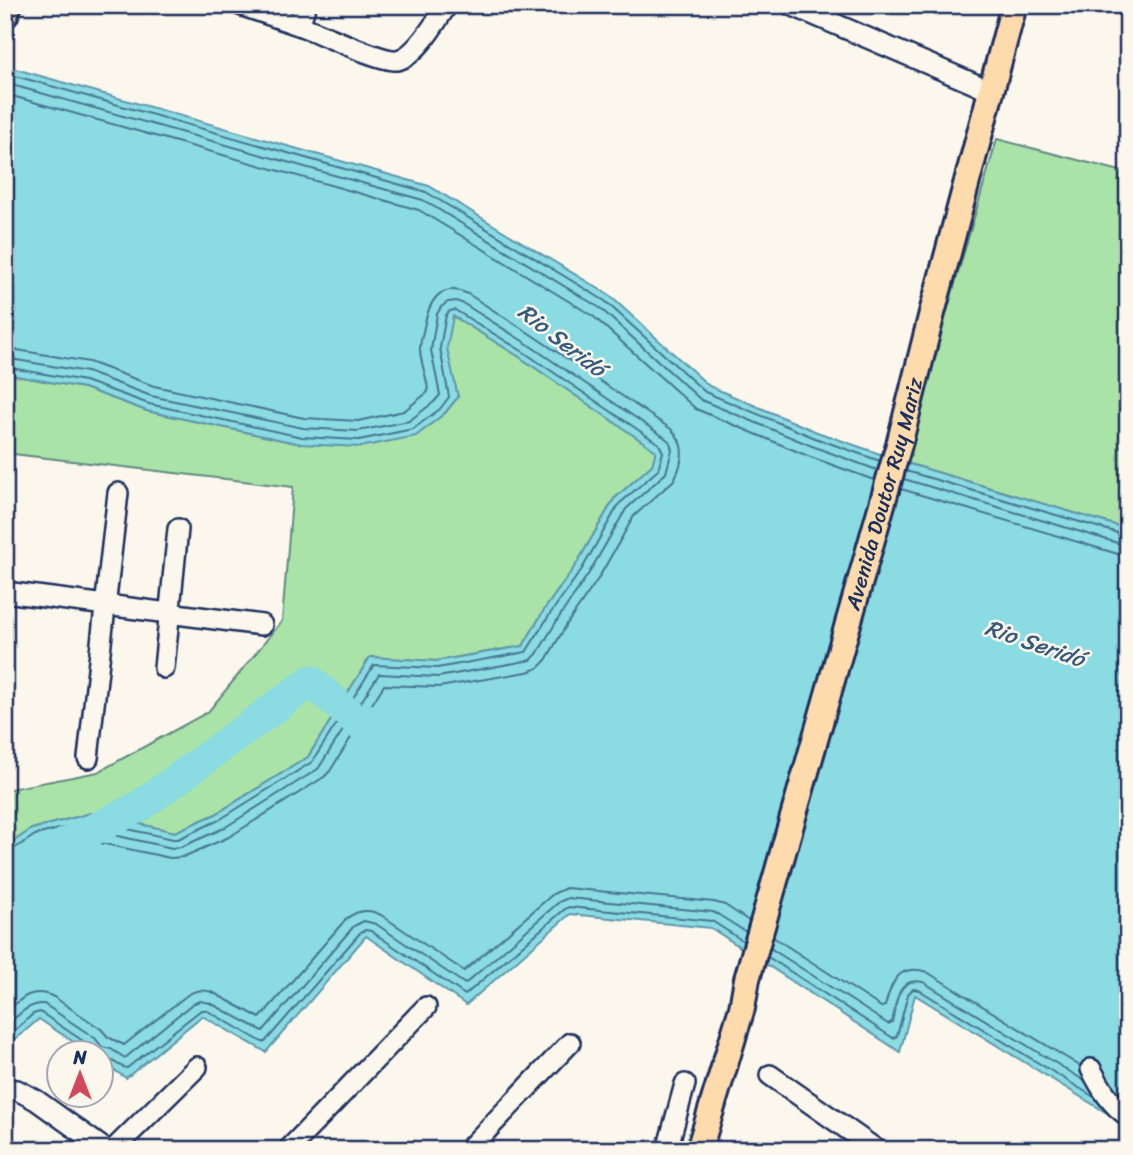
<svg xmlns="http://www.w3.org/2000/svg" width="1133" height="1155" font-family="Sriracha,sans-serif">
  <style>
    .green { fill: #a9e3a8; stroke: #628983; stroke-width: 2 }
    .water { fill: #8adbe2; stroke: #5e96ad; stroke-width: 2 }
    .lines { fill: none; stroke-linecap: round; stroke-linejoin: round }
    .shore { stroke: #477493; stroke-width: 2 }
    .river { stroke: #8adbe2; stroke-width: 32 }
    .minor-casing { stroke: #1b2f5e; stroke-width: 24 }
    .major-casing { stroke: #1b2f5e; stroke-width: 30 }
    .minor { stroke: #fbf7ec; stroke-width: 19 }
    .major { stroke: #fedbac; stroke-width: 24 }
    .labels { text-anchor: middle; stroke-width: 5; stroke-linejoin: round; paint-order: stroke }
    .street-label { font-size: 21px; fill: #1b2f5e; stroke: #fbf7ec }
    .water-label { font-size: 23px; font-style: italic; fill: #375a7f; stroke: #fbf7ec }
  </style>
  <rect width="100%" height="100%" fill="#fbf7ec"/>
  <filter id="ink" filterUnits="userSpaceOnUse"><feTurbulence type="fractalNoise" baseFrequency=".0143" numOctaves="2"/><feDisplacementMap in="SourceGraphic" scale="14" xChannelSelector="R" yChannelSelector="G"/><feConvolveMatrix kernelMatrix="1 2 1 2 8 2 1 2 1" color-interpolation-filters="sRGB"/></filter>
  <g filter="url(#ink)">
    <path class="green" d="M997,139L1128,173V529L903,462Z
      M453,316L518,356L657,451L652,465L614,499L576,565L544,610L523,646L436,661L370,657L308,757L216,814L175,832L91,813L32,829L5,847V790L98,772L208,712L282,621L293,487L5,453V374L84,388L147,411L301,444L445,413L458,397L446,348Z"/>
    <path class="water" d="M5,66L429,186L609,295L709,386L817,432L903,462L1128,529V1126L915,995L900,1052L711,928L570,914L466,1005L366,936L266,1052L202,1016L126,1078L102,1062V1054L90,1053L39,1019L5,1048V847L32,829L91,813L175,832L216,814L308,757L370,657L436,661L523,646L544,610L576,565L614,499L652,465L656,451L518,356L453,316L447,348L458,397L445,413L416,436L360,447L301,444L147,411L84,388L5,374Z"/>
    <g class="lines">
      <path class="shore" d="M5,73L426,192L605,301L705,392L815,438L880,461
        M5,83L423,200L600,308L701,400L812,446L877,470
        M5,94L419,210L593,316L696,409L808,456L874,480
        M5,348L89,362L154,386L304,418L358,421L404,411L428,392C428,378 420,363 420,349C420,341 423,334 424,327C429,302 439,281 468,294L532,335L671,429C687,444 683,463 674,480L634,516L598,579L567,624L546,660L538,668L527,672L439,687L384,685L330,771L324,777L229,837L183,857L170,858L91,841L43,853L19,869L5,871
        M5,358L87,372L151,396L303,428L358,431L409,421L434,402L440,395L431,350L437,314L441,307L448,302L456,301L464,304L526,343L664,437L670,442L672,450L666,473L626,509L589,573L558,619L537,654L531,660L438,677L379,674L318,769L224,828L181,847L172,848L91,830L39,844L14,859L5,861
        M5,367L85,381L149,404L302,437L359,440L413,429L440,409L449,397L440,348L446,315L450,311L455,310L522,351L659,444L663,452L658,470L619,504L582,569L550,614L526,652L437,668L374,665L312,762L219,820L178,839H173L91,821L35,835L11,851L5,852
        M906,471L1128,536
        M904,479L1121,544H1128
        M901,489L1118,554L1128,555
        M773,937L881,1007L885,1006C891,983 898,963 927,972L1080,1066
        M770,948L888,1024L892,1022C896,1004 897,976 923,982L1085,1081
        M768,957L893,1038L897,1036L908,994L913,989L919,990L1094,1097
        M5,1013C21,999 31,986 54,997L101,1029L108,1037L124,1045L186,996C194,990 202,989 212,992L260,1018L346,919C357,910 368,908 381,915L464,971L553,894L566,888L714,902L725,905L749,921
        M5,1027C17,1017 27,1003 44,1004L95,1038L102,1047L111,1049L125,1058L192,1004L200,1001L210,1003L263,1031L354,926L364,921L376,924L465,984L559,902L568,898L713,912L719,915L746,932
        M5,1039L33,1014L40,1012L89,1045L92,1049L93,1054
        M102,1056C111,1057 117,1067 127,1068L201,1010H206L262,1042H265L360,933L365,930L371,931L465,995L565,909L569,907L712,921L743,941"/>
      <path class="river" d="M5,870L47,853L140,806L311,681L361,725L373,720"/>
      <g class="minor-casing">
        <path id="minor" d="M240,5C261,12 281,19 301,26C320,33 382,62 397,60C416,57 437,20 447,5
          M791,5L991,91
          M299,25L306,5
          M5,592L262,625
          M164,668L178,529
          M88,758L118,493
          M1091,1069C1101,1088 1110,1104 1128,1116
          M770,1075L877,1150
          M5,1089L17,1090L36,1100L106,1150
          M113,1150L197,1067
          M288,1150L426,1007
          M468,1150L570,1043
          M667,1150L685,1084"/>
      </g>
      <g class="major-casing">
        <g id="major">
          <path d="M5,15L9,5"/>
          <path id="s1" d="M699,1150L742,1008L747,979L900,441L932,313L1014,5"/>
        </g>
      </g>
      <use href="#minor" class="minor"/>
      <use href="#major" class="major"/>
    </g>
  </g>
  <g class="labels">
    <g class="street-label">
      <text dy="7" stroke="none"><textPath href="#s1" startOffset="682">Avenida Doutor Ruy Mariz</textPath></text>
    </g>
    <g class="water-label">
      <text transform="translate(562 340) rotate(38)" y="8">Rio Seridó</text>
      <text transform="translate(1035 643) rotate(19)" y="8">Rio Seridó</text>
    </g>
  </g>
  <rect width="1133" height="1155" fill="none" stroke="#fbf7ec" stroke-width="28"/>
  <rect x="14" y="14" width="1105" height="1127" fill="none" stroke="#1b2f5e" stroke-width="2.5" filter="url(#ink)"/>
  <g transform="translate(80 1074)"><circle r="33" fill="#fbf7ec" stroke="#a1a7b3" stroke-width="2"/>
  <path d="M0-5L12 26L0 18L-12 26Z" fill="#d1495b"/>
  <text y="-10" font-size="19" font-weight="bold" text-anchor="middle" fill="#1b2f5e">N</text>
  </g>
</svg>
